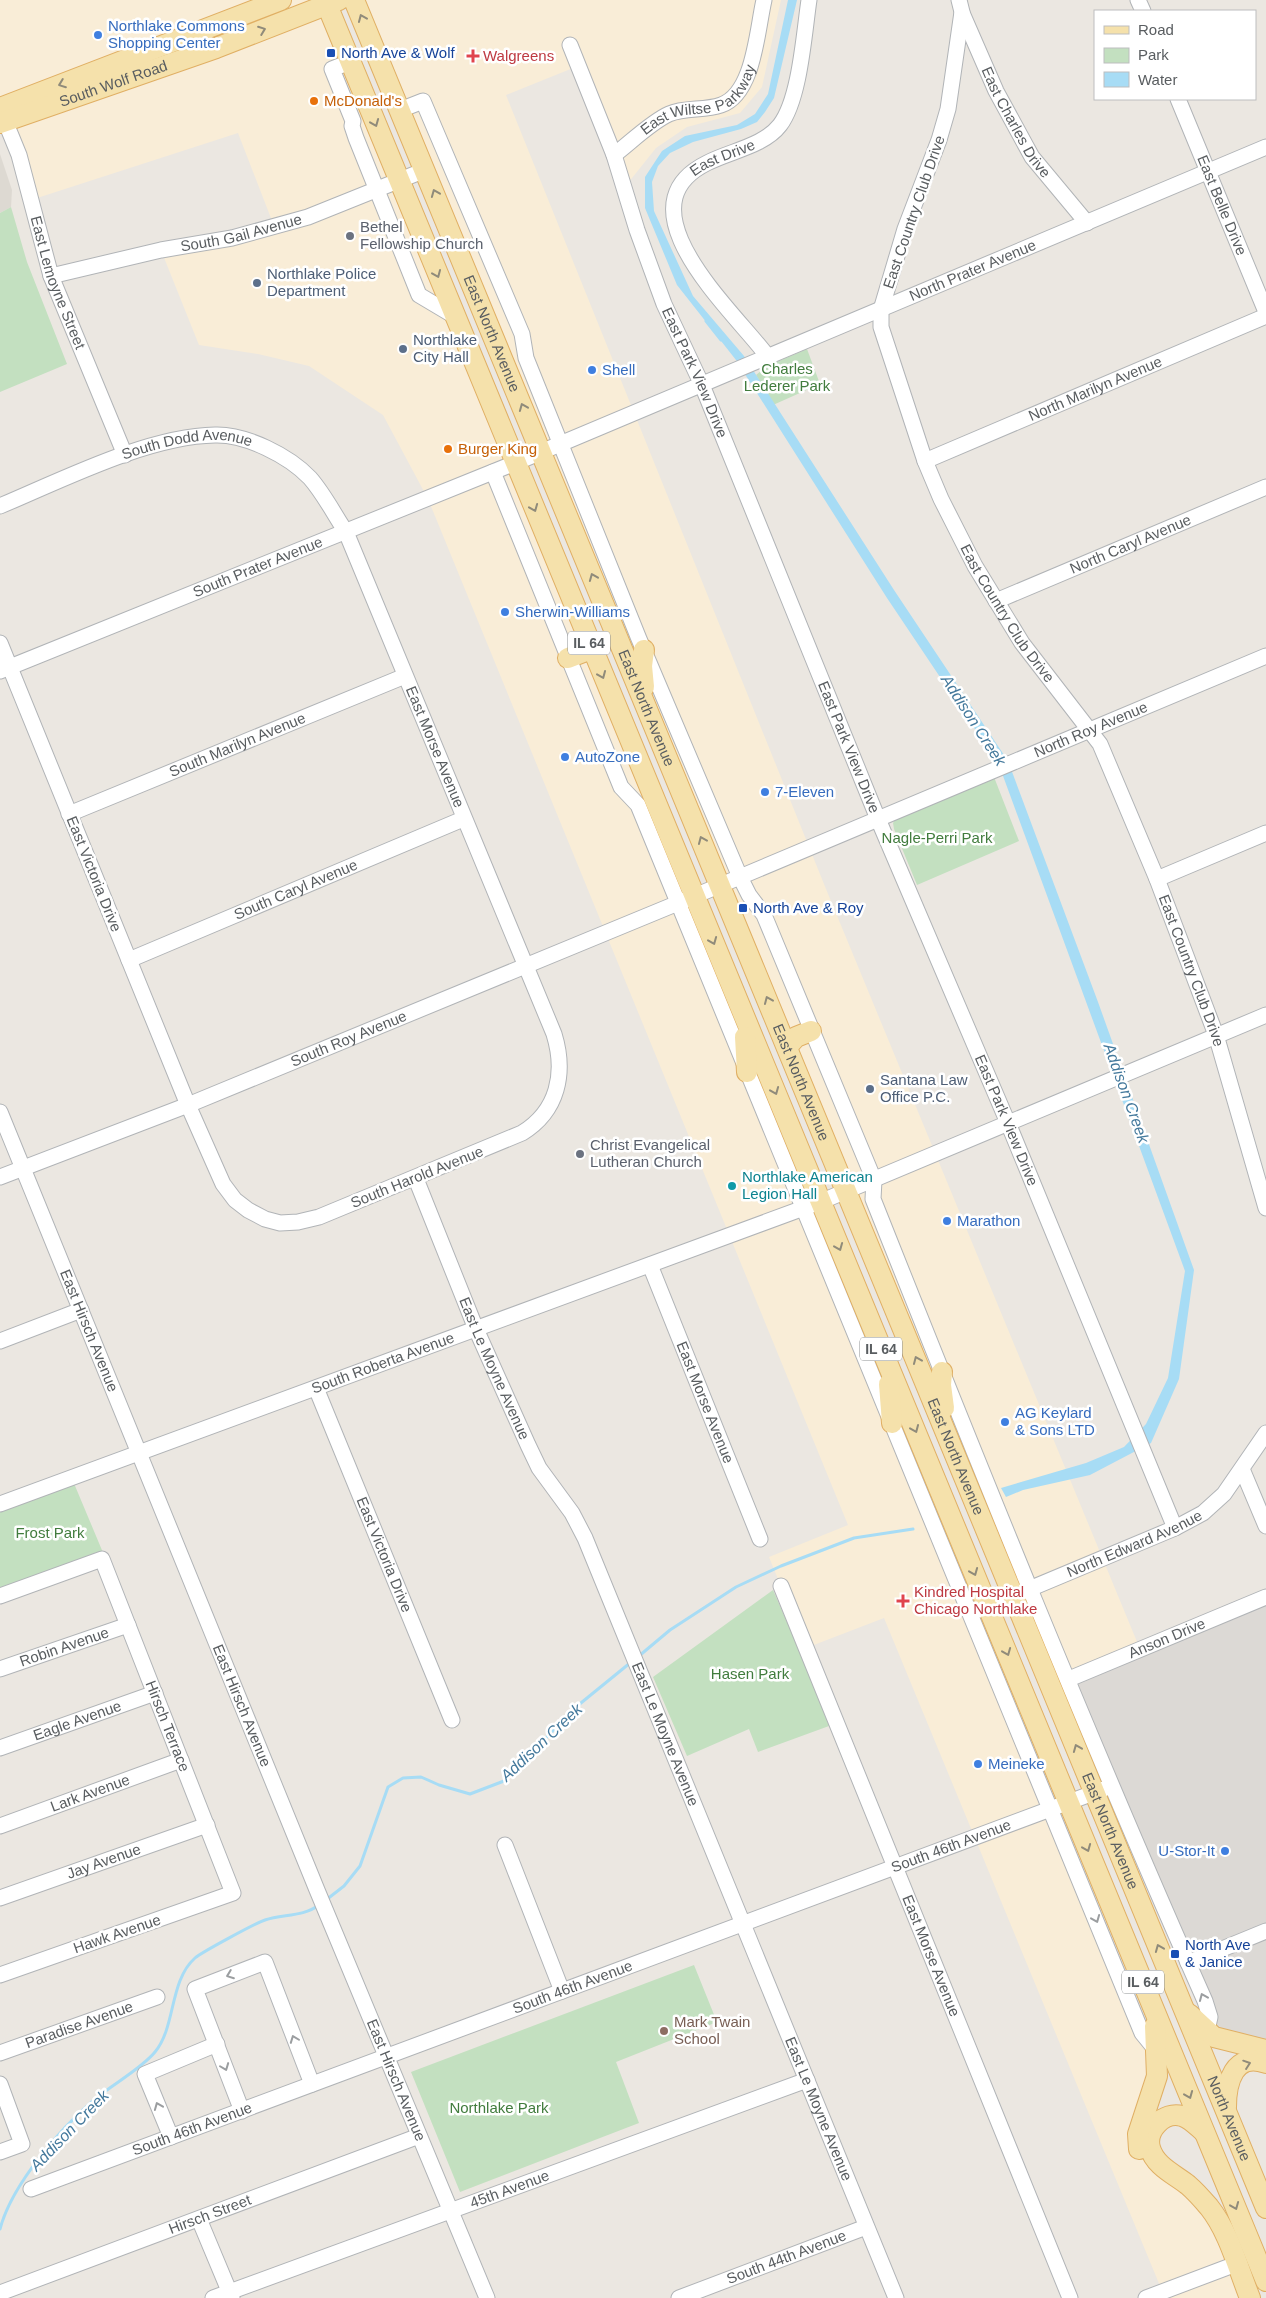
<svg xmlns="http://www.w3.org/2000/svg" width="1266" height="2298" font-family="Helvetica,sans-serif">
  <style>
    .commercial { fill: #f9edd7 }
    .industrial { fill: #dcd9d5 }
    .education { fill: #ddd9d2 }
    .green { fill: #c3e0c0 }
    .water { fill: #a7dcf5 }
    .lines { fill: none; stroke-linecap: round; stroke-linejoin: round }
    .stream { stroke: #a7dcf5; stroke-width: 3 }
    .minor-casing { stroke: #b1b4b7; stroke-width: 17 }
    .major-casing { stroke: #e0af64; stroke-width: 22 }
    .minor { stroke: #fff; stroke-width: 15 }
    .major { stroke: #f5e1ab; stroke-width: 20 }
    .oneway { stroke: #908b7a }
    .oneway2 { stroke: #9b9ea0 }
    .shop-dot { fill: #3f7fe0; stroke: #fff; stroke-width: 2 }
    .transit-dot { fill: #1a4fb4; stroke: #fff; stroke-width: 2 }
    .health-dot { fill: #e0444e; stroke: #fff; stroke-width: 2 }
    .food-dot { fill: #e8710a; stroke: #fff; stroke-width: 2 }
    .worship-dot { fill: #6b7280; stroke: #fff; stroke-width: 2 }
    .service-dot { fill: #5c6f8a; stroke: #fff; stroke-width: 2 }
    .culture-dot { fill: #0f9aa8; stroke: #fff; stroke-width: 2 }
    .education-dot { fill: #8d6e63; stroke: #fff; stroke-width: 2 }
    .labels { text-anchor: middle; stroke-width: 5; stroke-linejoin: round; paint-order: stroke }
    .shield { fill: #fff; stroke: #8b8e90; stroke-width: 1 }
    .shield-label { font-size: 14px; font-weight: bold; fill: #595d60 }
    .shop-label { font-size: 15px; fill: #366cbe; stroke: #fff; text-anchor: start }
    .transit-label { font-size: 15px; fill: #164399; stroke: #fff; text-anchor: start }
    .health-label { font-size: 15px; fill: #be3a42; stroke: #fff; text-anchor: start }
    .street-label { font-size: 15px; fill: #595d60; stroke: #fff }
    .food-label { font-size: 15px; fill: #c56008; stroke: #fff; text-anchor: start }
    .worship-label { font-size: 15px; fill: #5b616d; stroke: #fff; text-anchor: start }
    .service-label { font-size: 15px; fill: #4e5e75; stroke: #fff; text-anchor: start }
    .park-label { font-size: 15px; fill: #417c3d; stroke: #fff }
    .culture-label { font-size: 15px; fill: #0d838f; stroke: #fff; text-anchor: start }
    .education-label { font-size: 15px; fill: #785e54; stroke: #fff; text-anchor: start }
    .water-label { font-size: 16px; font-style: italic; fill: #44799c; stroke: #fff }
  </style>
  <rect width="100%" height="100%" fill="#ebe7e1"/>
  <path class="commercial" d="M0,0H325L820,1202L804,1208L1156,2052L1140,2153L1151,2169L1209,2207L1250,2298H1165L884,1618L806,1648L769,1557L848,1525L428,499L383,415L309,366L258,354L199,345L161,250L274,226L238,133L31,200L0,114Z
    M355,0H781L762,87L740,113L687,127L656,148L624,188L578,66L506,95L826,889L1140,1649L1069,1679L1049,1680Z"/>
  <path class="industrial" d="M1266,1597V2050L1214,2037L1210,2017L1069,1679Z"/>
  <path class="education" d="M0,154L12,190L11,207L0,213Z"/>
  <path class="green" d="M11,207L27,262L67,364L0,392V213Z
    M807,349L820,384L773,405L756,375L767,366Z
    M994,777L1019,841L917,885L894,829L893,823L897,817Z
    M73,1481L104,1555L0,1593V1509Z
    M773,1590L808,1670L829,1726L758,1752L749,1729L687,1756L653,1677Z
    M694,1965L717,2022L616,2062L639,2123L460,2192L411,2072Z"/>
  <path class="water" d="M788,0H797L774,98L765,112L757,122L741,129L693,142L670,153L658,166L652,182L654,211L693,296L744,356L894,590L1008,761L1098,1002L1194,1270L1179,1379L1151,1443L1090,1475L1023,1490L1006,1497L1001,1488L1086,1463L1124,1447L1146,1424L1168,1378L1185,1271L999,765L887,598L736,360L677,285L645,208V177L662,151L685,136L737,125L755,114L768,94Z"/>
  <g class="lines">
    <path class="stream" d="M706,321L721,340
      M639,1656L670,1630L736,1587L781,1566L854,1538L913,1529
      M326,1900L344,1886L360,1866L388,1787L403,1778L421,1777L439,1785L470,1794L504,1781L576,1707L630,1663
      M0,2229C12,2184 60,2129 95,2099C113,2084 141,2069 155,2052C176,2027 169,1981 195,1958C202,1952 256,1923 265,1920C283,1914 303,1917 319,1905"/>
    <g class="minor-casing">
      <g id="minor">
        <path id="s1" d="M959,0L962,12L948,109L939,140L905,229L881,310V327L925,461L941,499L975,566L1022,643L1100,744L1157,879L1216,1035L1266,1208"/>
        <path d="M1138,0L1143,11"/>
        <path id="s2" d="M962,13L996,91L1032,157L1087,223"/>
        <path id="s3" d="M570,45L614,155L637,230L664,304L702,385L878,819L1008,1123L1175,1528"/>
        <path d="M350,62L332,69L353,121L352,126L356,138L419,295L456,317"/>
        <path id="s4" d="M1178,99L1266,312"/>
        <path d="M400,110L423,101L522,334L526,358L639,639L740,877L749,895L764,915L874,1180L873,1199C980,1468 1088,1737 1205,2001L1210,2017L1205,2039"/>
        <path id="s5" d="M1,111L19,155L51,276L125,455"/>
        <path id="s6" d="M614,155C630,143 651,122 669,114C685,107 704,111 721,105C754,94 757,30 764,0"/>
        <path id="s7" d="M51,276L161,250L232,238L308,217L425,170"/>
        <path id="s8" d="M768,357C736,313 616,208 707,163C730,151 764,146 780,125C800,99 804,33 809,0"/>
        <path id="s9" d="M925,461L1266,316"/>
        <path d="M493,472L621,787L638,805L1142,2033L1159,2054"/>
        <path id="s10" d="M0,506C62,480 148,436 215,435C246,434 289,456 310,478C324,494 334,514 346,532L554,1034C566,1073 558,1111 522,1133L319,1217L298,1222L280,1223L265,1219L248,1210L235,1200L223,1184L188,1105L0,643"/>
        <path id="s11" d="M996,601L1266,487"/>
        <path id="s12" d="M0,671L515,463L1266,147"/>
        <path id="s13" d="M69,814L405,676"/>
        <path d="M1157,879L1266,833"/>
        <path id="s14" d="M129,960L463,819"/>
        <path id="s15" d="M0,1112L317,1890L487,2298"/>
        <path id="s16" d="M0,1177L188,1105L678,903L1266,656"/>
        <path id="s17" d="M416,1179L476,1329L528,1445L539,1468L572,1513L585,1538L896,2298"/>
        <path id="s18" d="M650,1265L760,1539"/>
        <path d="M0,1341L81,1310"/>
        <path id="s19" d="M316,1388L452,1720"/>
        <path d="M1242,1469L1266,1526"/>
        <path id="s20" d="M0,1504L820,1202L1266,1015"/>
        <path id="s21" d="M781,1586L1070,2298"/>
        <path id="s22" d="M0,1596L102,1559L233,1893L0,1975"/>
        <path id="s23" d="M979,1610L1175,1528L1203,1513L1224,1494L1266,1433"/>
        <path id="s24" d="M0,1669L128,1625"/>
        <path id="s25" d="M1069,1679L1266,1597"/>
        <path id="s26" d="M0,1748L155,1693"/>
        <path id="s27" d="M0,1826L181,1760"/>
        <path d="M505,1845L562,1991"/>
        <path id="s28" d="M0,1898L207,1825"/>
        <path d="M1188,1963L1266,1931"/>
        <path id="s29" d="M0,2053L157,1997"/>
        <path d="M0,2084L22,2144L0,2152"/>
        <path d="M242,2111L195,1989L265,1962L312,2084"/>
        <path d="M171,2137L145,2074L217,2044"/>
        <path id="s30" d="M31,2189L1104,1789"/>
        <path d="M199,2219L232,2298"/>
        <path id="s31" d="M0,2293L419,2136"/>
        <path id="s32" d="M213,2298L807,2080"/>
        <path id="s33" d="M679,2298L866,2227"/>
        <path d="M1146,2298L1236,2264"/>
      </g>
    </g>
    <g class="major-casing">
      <g id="major">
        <path d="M325,0L1266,2281"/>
        <path id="s34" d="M354,0L1266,2208"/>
        <path d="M0,108L281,0"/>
        <path id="s35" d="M0,123L216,48L339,0"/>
        <path d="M644,650L642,666L644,687"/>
        <path d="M568,658L591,649"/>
        <path d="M745,1037L747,1072"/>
        <path d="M787,1047L796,1037L811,1031"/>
        <path d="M942,1372L941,1385L944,1408"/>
        <path d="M889,1384L892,1423"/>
        <path d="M1189,2014L1214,2037L1266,2050"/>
        <path d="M1226,2107C1226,2083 1234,2051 1266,2063"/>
        <path d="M1204,2132C1197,2126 1190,2118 1182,2116C1164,2111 1145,2130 1150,2148C1155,2166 1174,2174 1188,2185C1195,2191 1203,2200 1209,2207C1229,2232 1238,2268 1250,2298"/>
        <path d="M1139,2149L1138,2134L1157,2076L1155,2026"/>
      </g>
    </g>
    <use href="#minor" class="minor"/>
    <use href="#major" class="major"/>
  </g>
  <defs><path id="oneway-chevron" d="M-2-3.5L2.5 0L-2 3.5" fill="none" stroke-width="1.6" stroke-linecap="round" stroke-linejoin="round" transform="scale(1.25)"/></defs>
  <g class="oneway">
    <use href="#oneway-chevron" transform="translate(362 18) rotate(-113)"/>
    <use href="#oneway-chevron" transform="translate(262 30) rotate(-21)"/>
    <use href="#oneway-chevron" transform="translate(62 84) rotate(159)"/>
    <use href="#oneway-chevron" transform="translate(375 123) rotate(68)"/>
    <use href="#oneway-chevron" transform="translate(435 193) rotate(-112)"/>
    <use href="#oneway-chevron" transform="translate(437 274) rotate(67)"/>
    <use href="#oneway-chevron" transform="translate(523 407) rotate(-112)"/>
    <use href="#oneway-chevron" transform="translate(534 508) rotate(68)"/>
    <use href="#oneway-chevron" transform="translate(593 577) rotate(-112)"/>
    <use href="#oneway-chevron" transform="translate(602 675) rotate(67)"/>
    <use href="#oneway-chevron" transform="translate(702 840) rotate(-113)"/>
    <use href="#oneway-chevron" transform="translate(713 941) rotate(68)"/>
    <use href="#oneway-chevron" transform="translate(768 1000) rotate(-113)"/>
    <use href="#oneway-chevron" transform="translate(775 1091) rotate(68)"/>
    <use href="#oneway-chevron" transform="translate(839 1247) rotate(68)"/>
    <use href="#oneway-chevron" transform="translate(917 1360) rotate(-113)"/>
    <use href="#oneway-chevron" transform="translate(915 1429) rotate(67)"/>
    <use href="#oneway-chevron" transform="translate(974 1572) rotate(68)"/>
    <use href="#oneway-chevron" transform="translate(1007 1652) rotate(68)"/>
    <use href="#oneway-chevron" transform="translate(1077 1748) rotate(-112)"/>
    <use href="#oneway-chevron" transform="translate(1087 1848) rotate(68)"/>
    <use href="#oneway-chevron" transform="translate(1159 1948) rotate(-112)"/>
    <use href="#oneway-chevron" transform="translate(1247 2064) rotate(-19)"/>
    <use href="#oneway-chevron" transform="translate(1189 2095) rotate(68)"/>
    <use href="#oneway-chevron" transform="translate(1235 2206) rotate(68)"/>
  </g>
  <g class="oneway2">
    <use href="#oneway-chevron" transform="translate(1096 1919) rotate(68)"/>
    <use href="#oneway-chevron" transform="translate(230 1975) rotate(159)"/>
    <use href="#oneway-chevron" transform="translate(1203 1997) rotate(-113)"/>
    <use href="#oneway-chevron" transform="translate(294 2039) rotate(-111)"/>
    <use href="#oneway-chevron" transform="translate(225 2067) rotate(69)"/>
    <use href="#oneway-chevron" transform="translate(158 2106) rotate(-112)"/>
  </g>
  <g class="shop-dot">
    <circle cx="98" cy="35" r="5"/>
    <circle cx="592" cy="370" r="5"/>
    <circle cx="505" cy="612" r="5"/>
    <circle cx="565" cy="757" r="5"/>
    <circle cx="765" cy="792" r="5"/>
    <circle cx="947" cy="1221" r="5"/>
    <circle cx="1005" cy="1422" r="5"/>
    <circle cx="978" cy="1764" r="5"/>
    <circle cx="1225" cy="1851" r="5"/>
  </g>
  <g class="transit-dot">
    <rect x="326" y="48" width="10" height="10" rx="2.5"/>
    <rect x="738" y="903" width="10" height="10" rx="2.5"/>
    <rect x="1170" y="1949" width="10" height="10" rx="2.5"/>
  </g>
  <g class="health-dot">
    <path d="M470.5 48.5h5v5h5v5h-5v5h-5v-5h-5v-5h5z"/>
    <path d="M900.5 1593.5h5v5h5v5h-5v5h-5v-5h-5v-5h5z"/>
  </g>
  <g class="food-dot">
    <circle cx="314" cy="101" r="5"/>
    <circle cx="448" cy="449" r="5"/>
  </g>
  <g class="worship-dot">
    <circle cx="350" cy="236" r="5"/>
    <circle cx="580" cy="1154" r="5"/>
  </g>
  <g class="service-dot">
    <circle cx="257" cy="283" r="5"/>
    <circle cx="403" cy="349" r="5"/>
    <circle cx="870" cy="1089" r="5"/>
  </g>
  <circle class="culture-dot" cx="732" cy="1186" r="5"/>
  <circle class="education-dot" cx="664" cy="2031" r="5"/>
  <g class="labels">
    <g class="shield">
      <rect x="568" y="631.5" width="42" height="23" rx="4"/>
      <rect x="860" y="1337.5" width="42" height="23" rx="4"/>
      <rect x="1122" y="1970.5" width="42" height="23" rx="4"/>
    </g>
    <g class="shield-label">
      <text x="589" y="648">IL 64</text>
      <text x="881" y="1354">IL 64</text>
      <text x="1143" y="1987">IL 64</text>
    </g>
    <g class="shop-label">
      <text x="108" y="31">Northlake Commons<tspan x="108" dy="17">Shopping Center</tspan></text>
      <text x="602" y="375">Shell</text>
      <text x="515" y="617">Sherwin-Williams</text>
      <text x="575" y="762">AutoZone</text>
      <text x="775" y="797">7-Eleven</text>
      <text x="957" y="1226">Marathon</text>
      <text x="1015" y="1418">AG Keylard<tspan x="1015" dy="17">&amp; Sons LTD</tspan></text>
      <text x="988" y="1769">Meineke</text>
      <text x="1215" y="1856" text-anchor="end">U-Stor-It</text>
    </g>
    <g class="transit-label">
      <text x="341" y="58">North Ave &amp; Wolf</text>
      <text x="753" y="913">North Ave &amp; Roy</text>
      <text x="1185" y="1950">North Ave<tspan x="1185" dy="17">&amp; Janice</tspan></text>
    </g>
    <g class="health-label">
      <text x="483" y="61">Walgreens</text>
      <text x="914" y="1597">Kindred Hospital<tspan x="914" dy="17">Chicago Northlake</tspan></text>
    </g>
    <g class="street-label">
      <text dy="5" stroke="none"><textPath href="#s35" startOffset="120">South Wolf Road</textPath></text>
      <text dy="5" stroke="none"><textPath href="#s6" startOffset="105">East Wiltse Parkway</textPath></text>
      <text dy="5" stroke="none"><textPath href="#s2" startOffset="122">East Charles Drive</textPath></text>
      <text dy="5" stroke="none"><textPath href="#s8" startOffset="255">East Drive</textPath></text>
      <text dy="5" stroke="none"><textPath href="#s4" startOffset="115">East Belle Drive</textPath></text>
      <text transform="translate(914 212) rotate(-71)" y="5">East Country Club Drive</text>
      <text dy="5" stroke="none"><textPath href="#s7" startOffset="195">South Gail Avenue</textPath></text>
      <text dy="5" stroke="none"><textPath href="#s12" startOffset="1052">North Prater Avenue</textPath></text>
      <text dy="5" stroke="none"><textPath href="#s5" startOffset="181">East Lemoyne Street</textPath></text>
      <text dy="5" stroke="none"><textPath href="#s34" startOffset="361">East North Avenue</textPath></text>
      <text dy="5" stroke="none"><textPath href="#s3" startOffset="351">East Park View Drive</textPath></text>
      <text dy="5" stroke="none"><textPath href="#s9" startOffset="185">North Marilyn Avenue</textPath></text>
      <text dy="5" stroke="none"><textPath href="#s10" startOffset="199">South Dodd Avenue</textPath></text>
      <text dy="5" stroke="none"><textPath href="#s11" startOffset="146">North Caryl Avenue</textPath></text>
      <text dy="5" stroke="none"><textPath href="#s12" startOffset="278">South Prater Avenue</textPath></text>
      <text dy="5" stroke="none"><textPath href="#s1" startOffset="654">East Country Club Drive</textPath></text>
      <text dy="5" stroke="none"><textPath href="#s34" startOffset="766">East North Avenue</textPath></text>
      <text dy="5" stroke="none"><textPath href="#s16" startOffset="1179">North Roy Avenue</textPath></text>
      <text dy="5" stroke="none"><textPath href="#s13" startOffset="182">South Marilyn Avenue</textPath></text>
      <text dy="5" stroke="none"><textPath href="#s3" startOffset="756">East Park View Drive</textPath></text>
      <text dy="5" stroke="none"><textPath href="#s10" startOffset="632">East Morse Avenue</textPath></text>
      <text transform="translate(94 874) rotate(68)" y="5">East Victoria Drive</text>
      <text dy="5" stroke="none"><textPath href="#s14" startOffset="181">South Caryl Avenue</textPath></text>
      <text dy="5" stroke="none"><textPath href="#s1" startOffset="1059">East Country Club Drive</textPath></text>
      <text dy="5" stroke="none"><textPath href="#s16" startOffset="375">South Roy Avenue</textPath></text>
      <text dy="5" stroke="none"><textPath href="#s34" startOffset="1171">East North Avenue</textPath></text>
      <text dy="5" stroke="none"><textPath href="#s3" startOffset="1161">East Park View Drive</textPath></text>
      <text transform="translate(417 1177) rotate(-22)" y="5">South Harold Avenue</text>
      <text dy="5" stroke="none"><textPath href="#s15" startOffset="236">East Hirsch Avenue</textPath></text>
      <text dy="5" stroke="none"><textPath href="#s20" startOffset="408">South Roberta Avenue</textPath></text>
      <text dy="5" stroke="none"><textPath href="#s17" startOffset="205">East Le Moyne Avenue</textPath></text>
      <text dy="5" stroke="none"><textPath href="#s18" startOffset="148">East Morse Avenue</textPath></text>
      <text dy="5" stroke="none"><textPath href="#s34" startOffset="1576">East North Avenue</textPath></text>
      <text dy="5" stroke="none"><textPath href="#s23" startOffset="169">North Edward Avenue</textPath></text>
      <text dy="5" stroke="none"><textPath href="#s19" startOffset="180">East Victoria Drive</textPath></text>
      <text dy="5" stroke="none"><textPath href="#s25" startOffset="106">Anson Drive</textPath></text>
      <text dy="5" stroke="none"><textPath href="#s24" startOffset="68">Robin Avenue</textPath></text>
      <text dy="5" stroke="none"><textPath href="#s15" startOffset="641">East Hirsch Avenue</textPath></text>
      <text dy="5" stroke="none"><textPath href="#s26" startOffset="82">Eagle Avenue</textPath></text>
      <text dy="5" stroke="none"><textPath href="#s22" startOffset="288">Hirsch Terrace</textPath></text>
      <text dy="5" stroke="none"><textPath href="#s17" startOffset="610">East Le Moyne Avenue</textPath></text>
      <text dy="5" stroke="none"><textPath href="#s27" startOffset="96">Lark Avenue</textPath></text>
      <text dy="5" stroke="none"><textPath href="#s34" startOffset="1981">East North Avenue</textPath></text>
      <text dy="5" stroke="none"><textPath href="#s30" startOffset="982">South 46th Avenue</textPath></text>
      <text dy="5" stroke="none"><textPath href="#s28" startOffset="110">Jay Avenue</textPath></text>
      <text transform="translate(117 1934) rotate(-19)" y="5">Hawk Avenue</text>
      <text dy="5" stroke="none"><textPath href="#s21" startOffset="399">East Morse Avenue</textPath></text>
      <text dy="5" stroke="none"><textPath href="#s30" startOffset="578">South 46th Avenue</textPath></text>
      <text dy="5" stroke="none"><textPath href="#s29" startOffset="84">Paradise Avenue</textPath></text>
      <text dy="5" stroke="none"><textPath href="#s15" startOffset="1046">East Hirsch Avenue</textPath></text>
      <text dy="5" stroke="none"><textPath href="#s17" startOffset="1015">East Le Moyne Avenue</textPath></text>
      <text dy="5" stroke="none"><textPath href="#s34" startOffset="2292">North Avenue</textPath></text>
      <text dy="5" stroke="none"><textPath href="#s30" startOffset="172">South 46th Avenue</textPath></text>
      <text dy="5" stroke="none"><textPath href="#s32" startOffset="316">45th Avenue</textPath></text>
      <text dy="5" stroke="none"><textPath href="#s31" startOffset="224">Hirsch Street</textPath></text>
      <text dy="5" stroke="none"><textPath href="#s33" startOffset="115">South 44th Avenue</textPath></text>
    </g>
    <g class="food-label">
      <text x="324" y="106">McDonald's</text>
      <text x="458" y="454">Burger King</text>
    </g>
    <g class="worship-label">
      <text x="360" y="232">Bethel<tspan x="360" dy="17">Fellowship Church</tspan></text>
      <text x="590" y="1150">Christ Evangelical<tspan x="590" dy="17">Lutheran Church</tspan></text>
    </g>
    <g class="service-label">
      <text x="267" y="279">Northlake Police<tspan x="267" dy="17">Department</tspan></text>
      <text x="413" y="345">Northlake<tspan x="413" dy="17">City Hall</tspan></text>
      <text x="880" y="1085">Santana Law<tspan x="880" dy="17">Office P.C.</tspan></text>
    </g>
    <g class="park-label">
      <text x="787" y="374">Charles<tspan x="787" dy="17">Lederer Park</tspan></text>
      <text x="937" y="843">Nagle-Perri Park</text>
      <text x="50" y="1538">Frost Park</text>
      <text x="750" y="1679">Hasen Park</text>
      <text x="499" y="2113">Northlake Park</text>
    </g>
    <g class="culture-label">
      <text x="742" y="1182">Northlake American<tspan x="742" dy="17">Legion Hall</tspan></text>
    </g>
    <g class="education-label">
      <text x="674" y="2027">Mark Twain<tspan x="674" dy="17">School</tspan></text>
    </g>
    <g class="water-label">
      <text transform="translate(974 720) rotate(57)" y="6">Addison Creek</text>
      <text transform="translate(1127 1093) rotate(70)" y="6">Addison Creek</text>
      <text transform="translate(541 1742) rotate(-43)" y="6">Addison Creek</text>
      <text transform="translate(69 2130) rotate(-46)" y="6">Addison Creek</text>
    </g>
  </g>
  <rect x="1094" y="10" width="162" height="90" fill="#ffffff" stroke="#bdbebf"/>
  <rect x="1104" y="26" width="25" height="8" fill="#f5e1ab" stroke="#bdbebf"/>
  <text x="1138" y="35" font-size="15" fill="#595d60">Road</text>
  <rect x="1104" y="48" width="25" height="15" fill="#c3e0c0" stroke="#bdbebf"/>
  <text x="1138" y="60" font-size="15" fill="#595d60">Park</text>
  <rect x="1104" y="72" width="25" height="15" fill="#a7dcf5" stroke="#bdbebf"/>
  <text x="1138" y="85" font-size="15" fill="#595d60">Water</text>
</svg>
